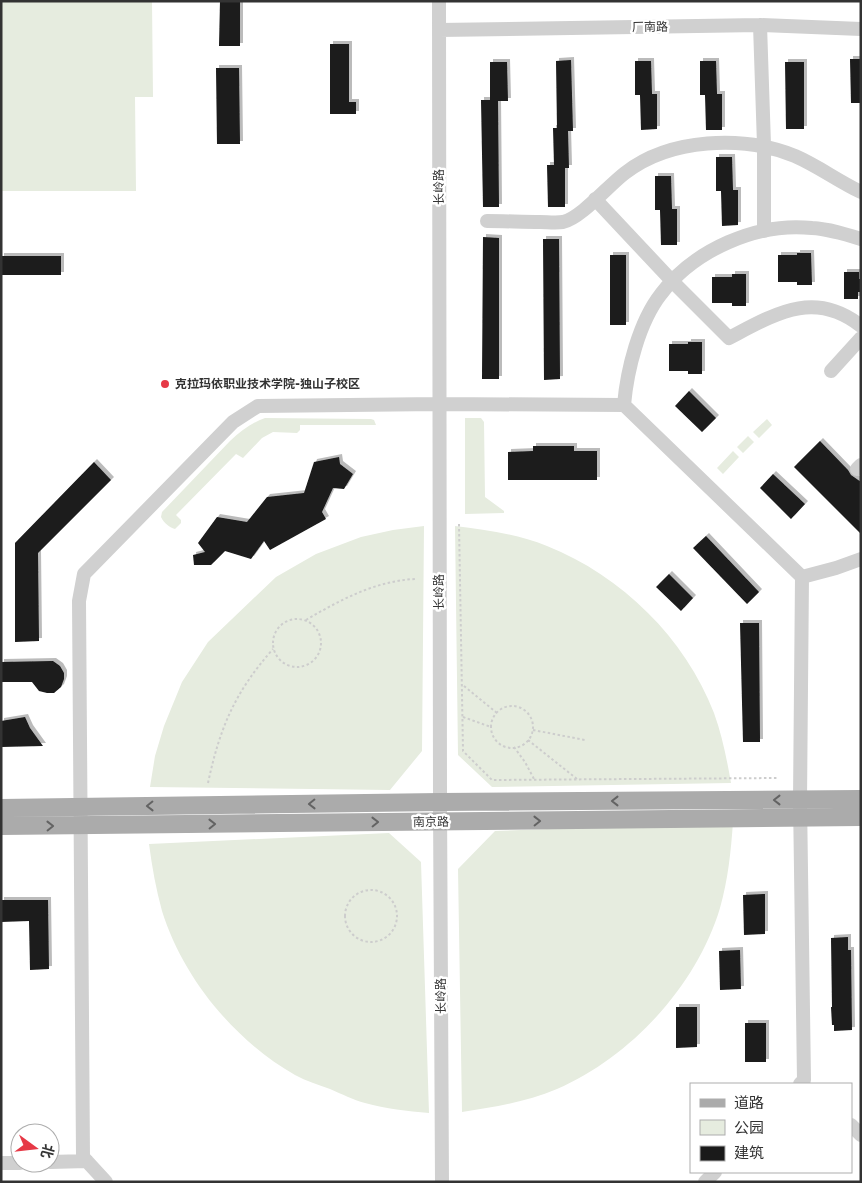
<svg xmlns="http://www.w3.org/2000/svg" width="862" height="1183" font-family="'DejaVu Sans','Noto Sans SC',sans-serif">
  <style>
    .green { fill: #e6ecdf }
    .building { fill: #1a1a1a; filter: url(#shadow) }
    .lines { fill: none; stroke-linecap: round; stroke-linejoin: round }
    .path { stroke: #cdcdcd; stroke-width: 2; stroke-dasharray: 2.5 2.5; stroke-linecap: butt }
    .minor { stroke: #d0d0d0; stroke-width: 14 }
    .major { stroke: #ababab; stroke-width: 18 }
    .oneway { stroke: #636363 }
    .poi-dot { fill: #e63946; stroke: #fff; stroke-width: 2 }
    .labels { text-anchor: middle; stroke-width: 5; stroke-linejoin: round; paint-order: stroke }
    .street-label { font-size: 12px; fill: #333; stroke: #fff }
    .poi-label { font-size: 12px; font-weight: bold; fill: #333; stroke: #fff; text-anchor: start }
  </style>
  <defs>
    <filter id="shadow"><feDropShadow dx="3" dy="-3" stdDeviation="0" flood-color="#0004"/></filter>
  </defs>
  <rect width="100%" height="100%" fill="#fff"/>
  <path class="green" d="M1,1H152L153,97H135L136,191H1Z
    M265,418L371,419L374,420L376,425H300V430L297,433L273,432L262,438L243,458L236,454L176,515L181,520V523L175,529C169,527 164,523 161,517L162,512L230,441C241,431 251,423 265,418Z
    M465,418H481L484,422L485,497L504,511V513L465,514Z
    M767,419L772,425L759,438L753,432Z
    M748,436L754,442L743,453L737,447Z
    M733,451L739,457L723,474L717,468Z
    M424,526L422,751L390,790L150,787L155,756L164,726L182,682L208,642L276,577L316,554L361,537L393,530Z
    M455,526C486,530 517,534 547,546C622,576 685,638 714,713C722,735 727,760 731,783L492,787L458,755Z
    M733,822C731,851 728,880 720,908C697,985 631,1057 557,1089C526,1102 495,1107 462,1112L458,869L495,831Z
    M389,833L421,862L429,1113C407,1111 386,1109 365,1103C353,1100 342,1094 330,1089C319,1085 306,1081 295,1075C234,1040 183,978 162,911C156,889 152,867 149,844Z"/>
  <path class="building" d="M220,1H240V46H219Z
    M330,44H349V102H356V114H330Z
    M850,59H861V103H851Z
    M571,60L573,131H568L569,168H565V207H548L547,165H554L553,128H557L556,61Z
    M635,61H651L652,94H657V129L641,130L640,95H635Z
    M700,61H716L717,94H722V130H706L705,95H700Z
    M490,62H507L508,101H498L499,207H483L481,100H490Z
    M785,62H804V129H786Z
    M216,68H239L240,144H217Z
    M716,157H732L733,190H738V225L722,226L721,191H716Z
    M655,176H671L672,209H677V245H661L660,210H655Z
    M483,237L499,238V379H482Z
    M543,239H559L560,379L544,380Z
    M797,253H811L812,285H797V282H778V255H797Z
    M610,255H626V325H610Z
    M1,256H61V275H1Z
    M844,272H859V279H861V292H858V299H844Z
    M732,274H746V306H732V303H712V277H732Z
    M688,342H702V374H688V371H669V344H688Z
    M689,391L716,418L702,432L675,406Z
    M820,441L848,470L851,475L861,482V534L794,467Z
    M533,446H574V451H597V480H508V452L533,451Z
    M339,457L340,464L353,474L344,489L333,488L322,512L326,519L270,550L264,541L251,559L225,551L211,565H194L193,555L205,552L198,543L217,517L247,522L267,497L304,493L314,462Z
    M94,462L111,480L38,553L39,641L15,642V543Z
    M773,474L805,504L791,519L760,488Z
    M706,536L759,592L747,604L693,548Z
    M669,574L693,598L681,611L656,587Z
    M740,623H759L760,742H743Z
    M53,661L60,666L64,673V679L61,687L54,693H47L39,691L32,682H1V662Z
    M25,717L30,728L43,746L1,747V721Z
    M765,894V934L744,935L743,895Z
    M1,900H48L49,969L30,970L29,921L1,922Z
    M848,937V950H851L852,1030L834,1031V1025H832L831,1007H832L831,938Z
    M740,950L741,989L720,990L719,951Z
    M676,1007H697V1047L676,1048Z
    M745,1023H766V1062H745Z"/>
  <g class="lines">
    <path class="path" d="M459,524L463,751L492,780L777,778
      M273 643a24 24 0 1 1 48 0a24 24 0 1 1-48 0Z
      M306,620C340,600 375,581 415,579
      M464,686L497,713
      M491 727a21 21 0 1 1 42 0a21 21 0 1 1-42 0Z
      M463,717L491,727
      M533,730L585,740
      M528,740L577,779
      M514,747L525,762L534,779
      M208,783C220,727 235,692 273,649
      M345 916a26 26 0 1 1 52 0a26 26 0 1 1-52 0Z"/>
    <path class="minor" d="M439,1L440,802L442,1182
      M760,25L764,145V231
      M439,30L760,25L861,29
      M595,199L672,281L729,338C775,314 814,289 861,326
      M487,221C505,221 523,222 540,222C547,222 556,223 563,222C581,218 609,185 625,173C670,138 743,135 795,156C818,166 838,181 861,192
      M831,371L861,338
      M624,405C627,370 639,322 661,294C694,250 757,222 812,228C829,229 845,234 861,239
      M857,469L861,465
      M802,577L836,568L861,559
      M851,1125L861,1135
      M50,1162L87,1161
      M1,1163H20
      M106,1182L83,1157L79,601L84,574L233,422L258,406L439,404L624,405L802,577L800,800L804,1080L800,1084
      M705,1182L715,1172"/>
    <path class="major" d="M1,808L440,802L861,799
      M1,826L861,817"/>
  </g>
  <defs><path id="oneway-chevron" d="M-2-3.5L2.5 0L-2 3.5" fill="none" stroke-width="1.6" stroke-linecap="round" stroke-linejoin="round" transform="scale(1.25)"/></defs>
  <g class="oneway">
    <use href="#oneway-chevron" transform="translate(777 800) rotate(180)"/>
    <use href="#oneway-chevron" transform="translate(615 801) rotate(180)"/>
    <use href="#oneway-chevron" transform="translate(312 804) rotate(179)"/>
    <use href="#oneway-chevron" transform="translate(150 806) rotate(179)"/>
    <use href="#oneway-chevron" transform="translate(537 821) rotate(-1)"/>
    <use href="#oneway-chevron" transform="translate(375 822) rotate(-1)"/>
    <use href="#oneway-chevron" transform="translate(212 824) rotate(-1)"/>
    <use href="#oneway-chevron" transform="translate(50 826) rotate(-1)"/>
  </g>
  <circle class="poi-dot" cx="165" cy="384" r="5"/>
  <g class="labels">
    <g class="street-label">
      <text transform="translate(650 27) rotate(-1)" y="4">厂南路</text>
      <text transform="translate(439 187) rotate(-90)" y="4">长岭路</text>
      <text transform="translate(439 592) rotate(-90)" y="4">长岭路</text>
      <text transform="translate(431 822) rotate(-1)" y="4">南京路</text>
      <text transform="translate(441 996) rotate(-90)" y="4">长岭路</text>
    </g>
    <g class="poi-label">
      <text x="175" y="388">克拉玛依职业技术学院-独山子校区</text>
    </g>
  </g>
  <rect width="862" height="1183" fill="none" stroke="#333333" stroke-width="5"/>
  <rect x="690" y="1083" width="162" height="90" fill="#ffffff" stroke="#adadad"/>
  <rect x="700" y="1099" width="25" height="8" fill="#ababab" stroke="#adadad"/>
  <text x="734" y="1108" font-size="15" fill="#333333">道路</text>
  <rect x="700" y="1120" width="25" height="15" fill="#e6ecdf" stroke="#adadad"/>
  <text x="734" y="1133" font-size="15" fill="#333333">公园</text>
  <rect x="700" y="1146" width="25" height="15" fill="#1a1a1a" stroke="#adadad"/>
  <text x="734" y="1158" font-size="15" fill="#333333">建筑</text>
  <g transform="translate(35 1148) rotate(105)"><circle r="24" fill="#ffffff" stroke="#adadad"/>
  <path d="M0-4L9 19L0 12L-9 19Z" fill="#e63946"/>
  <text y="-8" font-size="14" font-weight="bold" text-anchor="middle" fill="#333333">北</text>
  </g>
</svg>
